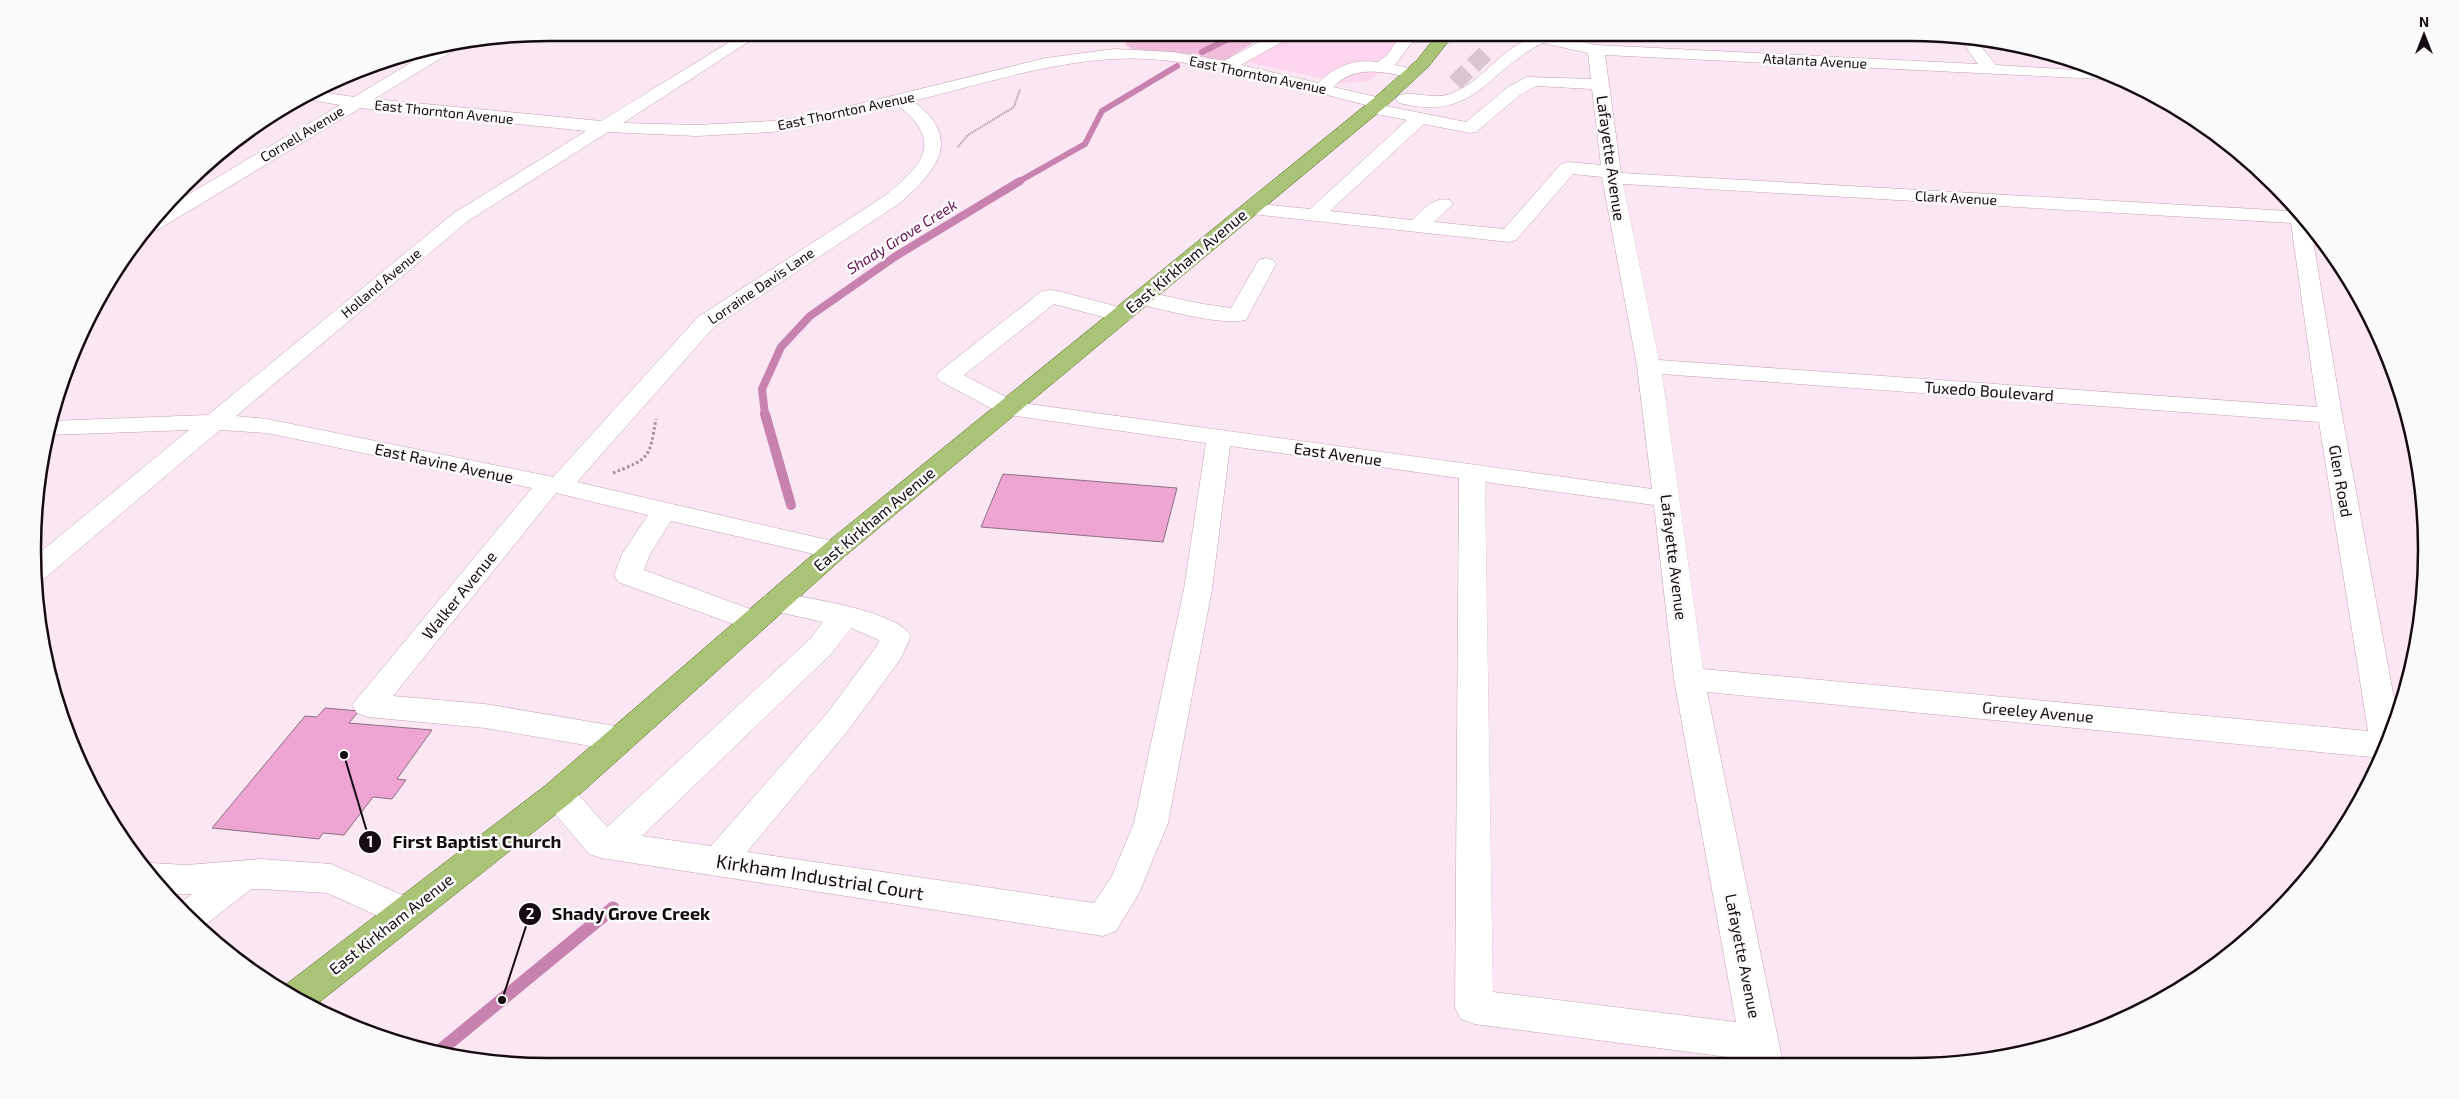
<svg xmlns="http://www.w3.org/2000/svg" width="2459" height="1099" font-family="'Exo 2',sans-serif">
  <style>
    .built { fill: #fed5ee }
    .green { fill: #efbcdc }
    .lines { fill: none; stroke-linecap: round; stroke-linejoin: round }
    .stream-far3 { stroke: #c882b0; stroke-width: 6 }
    .stream-far2 { stroke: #c882b0; stroke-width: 8 }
    .stream-far1 { stroke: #c882b0; stroke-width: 10 }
    .stream { stroke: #c882b0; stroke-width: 13 }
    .building { fill: #eea5d4; stroke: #8c6f81 }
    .minor-tunnel { stroke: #d9c5d1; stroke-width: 17; stroke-dasharray: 17 8; stroke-linecap: butt }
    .minor-casing { stroke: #c2a2b5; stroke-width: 1 }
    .major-casing { stroke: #506a18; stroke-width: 1 }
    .path-far1 { stroke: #a2919c; stroke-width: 2; stroke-dasharray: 1 1; stroke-linecap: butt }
    .path { stroke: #a2919c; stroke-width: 3; stroke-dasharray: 2.5 2.5; stroke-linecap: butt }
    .minor { fill: #fff; fill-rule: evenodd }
    .major { fill: #a9c477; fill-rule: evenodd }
    .labels { text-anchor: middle; stroke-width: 5; stroke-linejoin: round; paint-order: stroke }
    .far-street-label { font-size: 14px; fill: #160b12; stroke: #fafafa }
    .far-water-label { font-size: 15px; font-style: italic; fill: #64104f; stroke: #fafafa }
    .street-label { font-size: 16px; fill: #160b12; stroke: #fafafa }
    .near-street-label { font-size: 19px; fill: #160b12; stroke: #fafafa }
    .rim { fill: none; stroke: #160b12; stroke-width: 2.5 }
    .leader { fill: none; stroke: #160b12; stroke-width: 2 }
    .callout-dot { fill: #160b12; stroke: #fafafa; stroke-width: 2 }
    .mark-label { font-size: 15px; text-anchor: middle; font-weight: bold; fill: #fff }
    .callout-label { font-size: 18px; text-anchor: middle; font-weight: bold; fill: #160b12; stroke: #fafafa; stroke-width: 5; stroke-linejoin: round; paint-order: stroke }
  </style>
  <rect width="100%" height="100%" fill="#fbe6f3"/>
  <path class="built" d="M1275,33H1413L1408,44L1389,66L1369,81L1345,83L1231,59Z"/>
  <path class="green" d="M1127,33H1274L1265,35L1224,61L1190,54L1132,49L1126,45Z"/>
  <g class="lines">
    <path class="stream-far3" d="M1202,52L1240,33
      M1018,182L1085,144L1102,111L1177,66"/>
    <path class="stream-far2" d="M765,415L762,389L781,347L810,316L896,256L1020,181"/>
    <path class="stream-far1" d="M765,414L791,505"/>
    <path class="stream" d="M437,1053L613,908"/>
  </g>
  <path class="building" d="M1003,474L1177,488L1163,542L981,527Z
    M325,708L359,711L349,723L432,730L397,779L406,780L392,799L373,797L344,835L323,833L319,839L212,828L305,716L317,717Z"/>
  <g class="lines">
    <path class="minor-tunnel" d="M1455,83L1490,49"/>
    <g class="minor-casing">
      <path id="minor" d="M744,33H762L623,123L697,125L772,121L810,116L1046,58L1114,49L1173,52L1224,61L1268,37L1282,33H1305L1302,36L1280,43L1241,65L1318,83C1335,66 1354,59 1378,62L1388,54L1401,34L1449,37L1451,40L1449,43L1412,42L1395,65L1418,70L1420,73L1418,76L1412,78C1383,72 1356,64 1333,87L1385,99L1388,103L1386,106L1466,122L1508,87L1527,77L1591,79L1588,53L1543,43C1485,71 1477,122 1399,103L1396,99L1399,95C1415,91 1433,100 1450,94C1480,84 1497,53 1526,40L1512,36L1510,33H1542L1596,45L1978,64L1959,37L1975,39L1996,65L2107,72L2122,80L1605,55L1621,173L2290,211L2295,208L2311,228L2342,415L2397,715L2387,747L2381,758L1707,692L1783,1063H1743V1059L1474,1024L1461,1019L1455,1007L1459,478L1230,446L1212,589L1168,823L1139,893L1116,931L1103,936L601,858L589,854L546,803L541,794L546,785L558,781L570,785L607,827L810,639L823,622L765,609L761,602L765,595L775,592C805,598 896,610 911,636L901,658L850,728L747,852L1094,903L1112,876L1134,823L1184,589L1206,443L1009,415L1000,413L940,381L936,376L940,371L1042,291L1050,290L1058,291L1130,310L1133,315L1130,320L1122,322L1054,304L964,375L1015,402L1652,489L1637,366L1602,177L1573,174L1516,240L1509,242L1243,213L1240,209L1243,205L1250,203L1310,209L1407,120L1366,112L1363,108L1366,105C1289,86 1192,54 1113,59C1045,63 979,85 913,101C963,138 938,170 900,203L714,327L577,482L845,544L849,550L845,556L835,559L671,521L650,554L644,570L764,614L769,621L764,628L754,631L744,628L618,582L614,575L622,554L648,515L556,493L393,696L485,704L621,727L632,730L637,739L632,748L621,751L485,728L368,717L357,713L352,705L532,488L267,433L220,430L45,578L36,580L33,558L189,430L48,435H46L50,421L208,415L454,213L586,131L360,108L154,232L143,233L157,213L340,105L300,98L314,91L354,97L442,44L464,41L463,45L374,99L601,121ZM1536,86L1592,89L1601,165L1568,162L1561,164L1504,229L1434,222L1453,204L1450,200C1434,196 1423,210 1412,220L1330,211L1424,124L1470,133L1476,132L1520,95ZM897,105C944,140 924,164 886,195L698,317L553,477L267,419L236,416L468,221L608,132L697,136L772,132L810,126ZM1623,184L2291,223L2317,407L1659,360ZM1662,374L2319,422L2368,731L1703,669ZM1485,482L1654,505L1674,679L1736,1022L1493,992ZM851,628L879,640L877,646L828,712L711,846L642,836L832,653Z
        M1266,258L1273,260L1276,264L1246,320C1220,326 1162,309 1134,303L1131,298L1134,293L1142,291L1203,304L1231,308L1259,260Z
        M261,859L331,864L418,902L423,913L418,924L405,928L327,893L261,889H251L200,929L178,905L192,894H167L142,867L152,863L186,865Z"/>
    </g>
    <g class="major-casing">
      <path id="major" d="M1439,33H1455L1429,66L1385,107L845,556L570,803L312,1008L280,989L546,785L825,544L1373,99L1417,60Z"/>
    </g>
    <path class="path-far1" d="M958,147L968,135L1014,107L1020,89"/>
    <path class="path" d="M613,473C651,458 649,458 656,419"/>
    <use href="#minor" class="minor"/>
    <use href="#major" class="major"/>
  </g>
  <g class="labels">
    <g class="far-street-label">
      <text transform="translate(1815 61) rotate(3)" y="5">Atalanta Avenue</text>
      <text transform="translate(1258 75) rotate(12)" y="5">East Thornton Avenue</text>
      <text transform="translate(846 111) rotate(-12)" y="5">East Thornton Avenue</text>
      <text transform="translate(444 112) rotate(6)" y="5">East Thornton Avenue</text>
      <text transform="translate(302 134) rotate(-31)" y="5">Cornell Avenue</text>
      <text transform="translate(1956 198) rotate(3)" y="5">Clark Avenue</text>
      <text transform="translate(381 283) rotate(-40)" y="5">Holland Avenue</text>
      <text transform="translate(761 286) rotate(-34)" y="5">Lorraine Davis Lane</text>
    </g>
    <g class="far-water-label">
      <text transform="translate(902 237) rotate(-32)" y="5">Shady Grove Creek</text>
    </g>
    <g class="street-label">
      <text transform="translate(1611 158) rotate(82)" y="6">Lafayette Avenue</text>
      <text transform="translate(1186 261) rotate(-40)" y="6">East Kirkham Avenue</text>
      <text transform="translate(1989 391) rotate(4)" y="6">Tuxedo Boulevard</text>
      <text transform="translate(1338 454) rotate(8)" y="6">East Avenue</text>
      <text transform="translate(444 463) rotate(12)" y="6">East Ravine Avenue</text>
      <text transform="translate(2341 481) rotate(80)" y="6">Glen Road</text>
      <text transform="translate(874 519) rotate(-40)" y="6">East Kirkham Avenue</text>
      <text transform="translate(1674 557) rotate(83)" y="6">Lafayette Avenue</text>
      <text transform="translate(459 595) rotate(-51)" y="6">Walker Avenue</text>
      <text transform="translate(2038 712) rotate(5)" y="6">Greeley Avenue</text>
      <text transform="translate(391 924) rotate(-38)" y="6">East Kirkham Avenue</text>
      <text transform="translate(1743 956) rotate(79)" y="6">Lafayette Avenue</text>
    </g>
    <g class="near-street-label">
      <text transform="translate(820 877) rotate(9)" y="7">Kirkham Industrial Court</text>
    </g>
  </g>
  <path d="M0 0H2459V1099H0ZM549 41H1910A508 508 0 0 1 2418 549V550A508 508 0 0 1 1910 1058H549A508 508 0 0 1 41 550V549A508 508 0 0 1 549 41Z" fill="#fafafa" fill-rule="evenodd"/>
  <path class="rim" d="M549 41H1910A508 508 0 0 1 2418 549V550A508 508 0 0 1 1910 1058H549A508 508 0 0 1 41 550V549A508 508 0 0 1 549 41Z"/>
  <path class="leader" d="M344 755L370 842M502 1000L530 914"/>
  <g class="callout-dot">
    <circle cx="344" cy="755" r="5"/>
    <circle cx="502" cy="1000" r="5"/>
    <circle cx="370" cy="842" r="12"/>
    <circle cx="530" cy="914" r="12"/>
  </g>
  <g class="mark-label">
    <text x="370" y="847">1</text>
    <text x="530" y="919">2</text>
  </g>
  <g class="callout-label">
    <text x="477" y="848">First Baptist Church</text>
    <text x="631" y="920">Shady Grove Creek</text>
  </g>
  <g transform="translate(2424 35)" stroke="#fafafa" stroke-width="4" paint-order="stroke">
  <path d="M0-4L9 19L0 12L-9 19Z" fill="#160b12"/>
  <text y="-8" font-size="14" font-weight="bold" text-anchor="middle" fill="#160b12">N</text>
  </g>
</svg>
